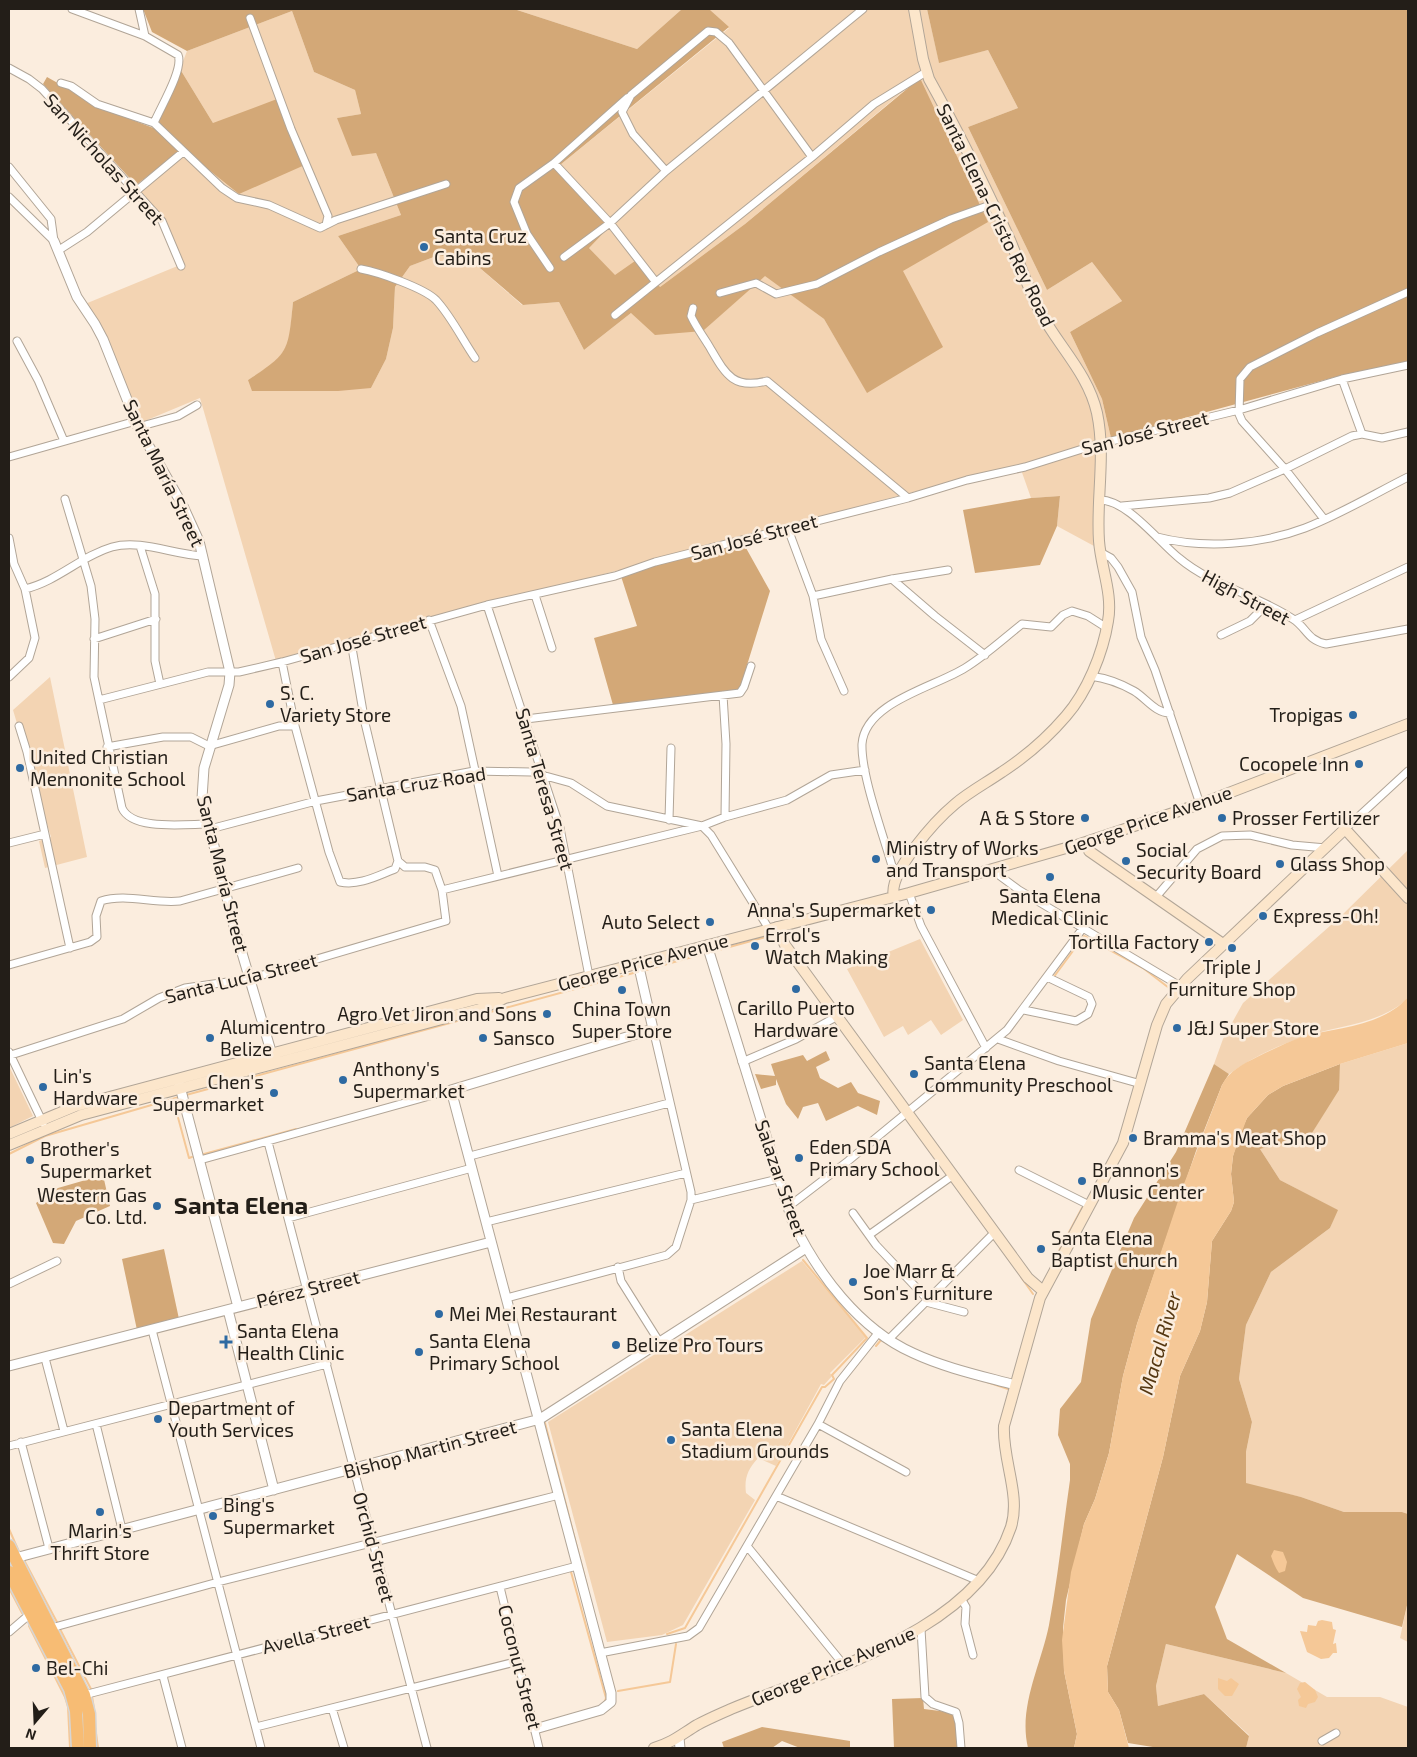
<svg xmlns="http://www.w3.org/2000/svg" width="1417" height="1757" font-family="'Exo 2',sans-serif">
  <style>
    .green { fill: #f3d4b3 }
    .forest { fill: #d3a877 }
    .water { fill: #f5c897 }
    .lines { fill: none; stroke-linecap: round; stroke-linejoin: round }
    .stream { stroke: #f5c897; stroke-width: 2 }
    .minor-casing { stroke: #b1a597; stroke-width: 9 }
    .tertiary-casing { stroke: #b1a597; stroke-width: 11 }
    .secondary-casing { stroke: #b1a597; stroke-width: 12 }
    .trunk-casing { stroke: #d7d6d5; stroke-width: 15 }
    .minor { stroke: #fff; stroke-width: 7 }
    .tertiary { stroke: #fff; stroke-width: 9 }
    .secondary { stroke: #fce6cb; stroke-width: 10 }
    .trunk { stroke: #f7bc74; stroke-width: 12 }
    .poi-dot { fill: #2e6aa2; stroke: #fbedde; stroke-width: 2 }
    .labels { text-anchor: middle; stroke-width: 5; stroke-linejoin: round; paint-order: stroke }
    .street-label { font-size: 19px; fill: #231e18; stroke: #fbedde }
    .poi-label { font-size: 19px; fill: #231e18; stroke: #fbedde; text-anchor: start }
    .water-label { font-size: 20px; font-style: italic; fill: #553711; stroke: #fbedde }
    .district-label { font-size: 24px; font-weight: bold; fill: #231e18; stroke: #fbedde }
  </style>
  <rect width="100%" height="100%" fill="#fbedde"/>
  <path class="green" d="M514,9H682L637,49Z
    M709,9H927L939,62L988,50L1018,108L968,127L1047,290L1092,262L1122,301L1070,332L1102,399L1111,438L1096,442L1099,462L1094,546L1057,526L1060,496L1031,498L1019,464L276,661L200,398L140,423L106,334L85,304L180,265L169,235L136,185L213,123L180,69L187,51L292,11L314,72L355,90L361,114L337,118L376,153L401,215L338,236L361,269L293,302L289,343L276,362L248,380L371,388L386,359L393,328L395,287L410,266L439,255L474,263L522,305L559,302L584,350L631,313L703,331L765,275L824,319L867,392L903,271L919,78L745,224L660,287L615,276L589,248L560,165L729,28Z
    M50,677L87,857L45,868L39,841L51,837L13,710Z
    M1408,850V997L1405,1001C1374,1026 1337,1025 1301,1038C1276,1046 1250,1059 1229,1074L1214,1064L1223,1039L1243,1003L1340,917Z
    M920,939L963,1020L941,1035L931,1020L908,1035L903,1026L884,1037L847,969Z
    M1408,1043V1514L1402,1512H1344L1301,1497L1246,1484V1452L1252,1422L1239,1379L1246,1325L1271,1272L1330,1228L1337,1210L1280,1180L1260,1149L1285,1143L1307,1141L1338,1090L1340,1064Z
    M9,1066L33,1116L9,1128Z
    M802,1261L866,1337L830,1373L832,1376L824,1385L821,1384L776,1466L758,1458C748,1469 744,1478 746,1493L755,1500L683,1625L662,1635L607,1642L548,1422Z
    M1408,1601V1642L1400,1638Z
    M1166,1644L1286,1673L1327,1697H1380L1408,1707V1748H1246L1249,1735L1204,1694L1158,1706L1156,1686Z"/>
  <path class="forest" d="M143,9H514L637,49L682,9H709L729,27L560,165L609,227L589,248L615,275L635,261L660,287L745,224L920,78L988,222L903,271L943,347L867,393L824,319L765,276L703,331L655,335L631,313L584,350L559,302L523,305L474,263L439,255L410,266L395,287L393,328L386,359L371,388L338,391H252L248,380C290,353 288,351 293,302L361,269L338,236L401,215L376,153L352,156L337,118L361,114L355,90L314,72L292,11L187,51L152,32Z
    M927,9H1408V361L1339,376L1111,438L1102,399L1070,332L1122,301L1092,262L1047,290L968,127L1018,108L988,50L939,63Z
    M180,69L213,123L277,99L307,164L239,194L183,149L136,185L43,84L47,77L104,109L156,129Z
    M1060,496L1057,526L1040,565L975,573L963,510L1031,498Z
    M741,539L770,591L739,691L613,705L594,638L637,626L619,570Z
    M826,1051L830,1060L816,1067L820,1078L838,1088L851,1082L858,1093L880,1101L877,1115L858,1106L826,1121L818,1103L803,1107L798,1119L786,1104L776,1079V1085L761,1089L755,1074L775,1076L771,1064L803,1055L807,1061Z
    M1214,1064L1229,1074L1222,1085L1196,1151L1137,1324L1123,1376L1109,1453L1095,1499L1084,1524L1066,1600L1063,1628L1064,1671L1077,1734L1074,1748H1028C1018,1707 1041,1665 1049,1625C1058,1577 1063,1528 1070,1480V1464L1058,1435L1060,1409L1081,1382L1091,1319L1134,1218L1176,1152Z
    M1340,1064L1339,1090L1307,1141L1285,1143L1260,1149L1280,1180L1338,1210L1330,1228L1271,1272L1246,1325L1239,1379L1252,1422L1246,1452V1483L1301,1497L1344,1512H1402L1408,1514V1601L1402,1627L1303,1598L1237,1554L1215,1607L1227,1639L1286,1673L1166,1644L1156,1686L1158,1706L1204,1694L1249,1736L1246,1748H1159L1128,1743L1119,1710L1108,1692L1107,1666L1163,1457L1180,1376L1200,1331L1207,1302L1212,1241L1231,1211L1234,1202L1231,1174L1233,1156L1239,1136L1247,1118L1268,1095L1283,1086Z
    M103,1175L110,1206L76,1221L64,1244L53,1243L36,1203L58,1188Z
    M164,1249L179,1319L137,1330L122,1259Z
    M923,1698L924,1709L956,1713L957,1748H894L892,1699Z
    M762,1727L850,1741V1748H800L782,1741L772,1748H724L722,1742Z"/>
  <path class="water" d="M1408,997V1043L1340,1064L1283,1086L1268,1095L1247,1118L1233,1156L1231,1174L1234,1202L1231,1211L1212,1241L1207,1302L1200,1331L1180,1376L1163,1457L1107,1666L1108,1692L1119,1710L1129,1748H1074L1077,1734L1064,1671L1062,1640L1071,1572L1084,1524L1095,1499L1109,1453L1123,1376L1137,1324L1182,1189L1222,1085C1229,1071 1243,1064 1257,1057C1272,1050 1287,1042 1302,1037C1337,1027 1382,1027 1408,997Z
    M1274,1550L1283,1552L1287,1562L1285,1571L1279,1573C1275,1567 1273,1562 1271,1556Z
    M1322,1620L1332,1622L1333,1629L1336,1630L1333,1644L1336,1643L1337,1653H1333L1329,1658L1321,1659L1307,1652L1300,1631L1307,1632L1308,1625L1316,1626L1318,1621Z
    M1218,1678L1227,1681L1231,1678L1239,1684L1232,1696H1225L1218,1689Z
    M1305,1682L1315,1690L1318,1697L1315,1702L1308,1704L1306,1708L1299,1706L1298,1700L1301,1697L1297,1689L1300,1683Z"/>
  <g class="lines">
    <path class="stream" d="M715,951L776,934
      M642,971L703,954
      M1053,978L1084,936L1143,968L1173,991
      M186,1095L637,972
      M173,1099L189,1158L192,1157
      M9,1154L45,1136L179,1097
      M204,1154L296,1129
      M1051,1266L1082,1208
      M1021,1277L1033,1294
      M876,1346L881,1340L885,1342
      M987,1382L1011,1390
      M545,1423L587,1586
      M9,1529L20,1554
      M24,1560L58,1624
      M571,1572L606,1698L604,1703
      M9,1588L22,1613
      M29,1626L65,1697L68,1707L70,1748
      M60,1629L92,1691
      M667,1634L685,1628L822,1387H825L834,1379L832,1375L867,1338L803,1260
      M618,1691L670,1682L676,1644
      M92,1696L94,1709
      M95,1726L98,1748"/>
    <g class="minor-casing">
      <path id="minor" d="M72,9L145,36L178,55C184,69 160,108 154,123
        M139,9L145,36
        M250,18L291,129L328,216L326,225
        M9,68L29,79L42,89L162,221L181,266
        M61,83L71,86L97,104L154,123L222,188L237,198L269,205L320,228L336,220L446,184
        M554,163L610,223L655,281
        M9,167L51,219L54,241
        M666,171L633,134L622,112L631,95L708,31L716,32L729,43L812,157
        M9,197L54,241
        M59,250L87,232L183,152
        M564,257L610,223L666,171L863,9
        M550,268L527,234L514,202L519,188L554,163L627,98
        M361,269C378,272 424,288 436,300C451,316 462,339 475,358
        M720,293L756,283L776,294L817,284L879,252L951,219L993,204
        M693,308L691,316C696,327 703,336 709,346C725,373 732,390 767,381L908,498
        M615,315L812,157L874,104L926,72
        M17,341L38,380L64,441
        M1342,379L1362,434
        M138,427L178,416L197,405
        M9,457L136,421
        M65,499L91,586L95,619L94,677L122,808C132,831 186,824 209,824
        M1100,500C1127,500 1158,541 1179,558C1212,586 1258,595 1293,619C1307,628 1307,640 1326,644L1408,629
        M1122,506L1209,498L1230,493L1285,469L1352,436L1362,434L1382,438L1408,432
        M1324,519L1285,469L1242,421L1239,414L1240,379L1250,367L1317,333L1408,292
        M788,529L813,596L821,639L844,691
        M1157,537C1203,549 1260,545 1305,528C1341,514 1374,494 1408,477
        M9,538L14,564L25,589L35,638L29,658L9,677
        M140,546L155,594V661L160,684
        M1100,552L1111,558L1118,567L1132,592L1141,637L1155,670L1200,804
        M892,579L935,616L985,655
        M25,589C58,581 81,556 112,547C141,539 174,555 203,556
        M535,595L552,648
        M813,596L892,579L948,570
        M487,605L560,828L589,976
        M429,620L461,706L498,876
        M1295,620L1408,567
        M1221,635L1250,621L1266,605
        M94,639L156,619
        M282,662L295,726L329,852L340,882C359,886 377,876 395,869L398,861
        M1090,676C1106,678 1120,683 1134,691C1146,698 1155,713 1170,713
        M723,695L726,744L725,817
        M99,700L208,672H239L282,662L487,605L615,576L655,562L908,498L967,480L1025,467L1095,445L1239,410L1342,379L1408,365
        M526,719L740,693L744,687L751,666
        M19,726L27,752L70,948
        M107,747L163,737H191L209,746L279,726H295
        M669,820L671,748
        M210,829L316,801L474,771L531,772L571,783L607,806L702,826L711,835L769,929
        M1345,829L1408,771
        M9,843L45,834
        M995,869L1000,876L1019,890L1180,986
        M899,872L892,866C883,834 861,775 862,744C865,702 935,687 965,668C986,655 1003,639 1022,624L1051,627L1063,615L1072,611L1088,616L1107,628
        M442,890L702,826L725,817L787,800L831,775L865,770
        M909,893L921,926L986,1048
        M1156,897L1197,849L1222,836L1250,835L1292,845L1326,848
        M9,965L90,942L97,937L96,916L101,901C126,893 154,904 180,901L298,868
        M1024,1010L1076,1021L1088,1014L1092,1004L1089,997L1047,977
        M998,1039L1059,1061L1141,1084
        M9,1052L43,1123
        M11,1055L123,1019L159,998L185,988L249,979L446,921L442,890L435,870L425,867H405L398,861L365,723L351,642
        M742,1062L796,1039L836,1017
        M268,1142L427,1748
        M470,1156L669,1103
        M200,1160L451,1090
        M1019,1170L1089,1205
        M691,1200L778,1179
        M788,1207L848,1161L1007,1030L1083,928
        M853,1213L876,1245L928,1300
        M288,1218L472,1168
        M486,1222L686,1173
        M869,1235L952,1176
        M618,1267L621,1281L660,1343
        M9,1284L57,1261
        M507,1298L667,1255L676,1247L691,1200V1192L653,1029
        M926,1302L964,1312
        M152,1330L261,1748
        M889,1339L994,1233
        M45,1358L64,1431
        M96,1424L122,1529
        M818,1424L906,1472
        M21,1442L49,1548
        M9,1446L327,1364
        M776,1496L979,1581
        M747,1546L843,1664
        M500,1587L539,1748
        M962,1600L966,1607L965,1624L973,1655
        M51,1628L218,1582L559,1495
        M921,1629L925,1697L933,1704L956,1712L959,1723L961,1748
        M9,1632L30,1614
        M600,1653L688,1636L699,1628L818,1424L840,1381L879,1332
        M163,1676L182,1748
        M84,1695L577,1566
        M332,1708L344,1748
        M256,1727L519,1661
        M1322,1741L1336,1733"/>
    </g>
    <g class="tertiary-casing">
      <path id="tertiary" d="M54,241L77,297L95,324L103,339L138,427L183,506L199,541L230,672L229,685L204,768L202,798L234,926L273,1058
        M707,945L792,1220C817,1273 859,1329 913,1353C945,1368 982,1376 1015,1385
        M179,1083L238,1307
        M228,1310L274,1490
        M9,1366L491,1242
        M15,1558L540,1419L806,1248
        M535,1729L601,1710L611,1702V1693L451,1090L653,1029L638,963
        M679,1738L680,1748"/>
    </g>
    <g class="secondary-casing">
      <path id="secondary" d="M1087,842L1089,851L1223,944
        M894,897C887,873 937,819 955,804C969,792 986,783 1002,772C1025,757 1048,737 1066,716C1087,692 1103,653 1108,621C1113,594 1101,568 1099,541C1096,498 1106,456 1097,413C1088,373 1058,346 1039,310C1028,288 1020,264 1010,240C985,186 958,131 929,79L923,59L914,9
        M777,927L785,945L1028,1278L1043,1291
        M9,1134L76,1106L477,999L499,998
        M9,1145L81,1115L483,1008L505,998L909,893L1080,844L1200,804L1408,724
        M654,1748C672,1743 682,1734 697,1725C708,1719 720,1714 731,1709C824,1670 976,1633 1011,1527C1021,1495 1002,1459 1004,1426L1040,1298L1123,1143L1157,1025L1166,1004L1187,979L1345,829L1408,898"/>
    </g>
    <g class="trunk-casing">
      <path id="trunk" d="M9,1546L84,1695L89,1714L90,1748
        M9,1572L70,1689L76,1711L78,1748"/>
    </g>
    <use href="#minor" class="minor"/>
    <use href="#tertiary" class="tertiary"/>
    <use href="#secondary" class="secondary"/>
    <use href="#trunk" class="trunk"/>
  </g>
  <g class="poi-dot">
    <circle cx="424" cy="247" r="5"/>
    <circle cx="270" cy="704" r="5"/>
    <circle cx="1353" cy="715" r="5"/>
    <circle cx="1359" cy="764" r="5"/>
    <circle cx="20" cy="768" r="5"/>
    <circle cx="1085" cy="818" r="5"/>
    <circle cx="1222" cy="818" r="5"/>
    <circle cx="876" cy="859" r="5"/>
    <circle cx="1126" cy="861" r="5"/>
    <circle cx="1280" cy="864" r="5"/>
    <circle cx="1050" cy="877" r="5"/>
    <circle cx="931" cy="910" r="5"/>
    <circle cx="1263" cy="916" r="5"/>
    <circle cx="710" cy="922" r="5"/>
    <circle cx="1209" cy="942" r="5"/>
    <circle cx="755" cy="946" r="5"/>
    <circle cx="1232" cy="948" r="5"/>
    <circle cx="796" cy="989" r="5"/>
    <circle cx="622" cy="990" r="5"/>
    <circle cx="547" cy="1014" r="5"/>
    <circle cx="1177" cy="1028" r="5"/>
    <circle cx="210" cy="1038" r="5"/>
    <circle cx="483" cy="1038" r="5"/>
    <circle cx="914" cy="1074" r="5"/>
    <circle cx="343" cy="1080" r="5"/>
    <circle cx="43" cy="1087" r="5"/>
    <circle cx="274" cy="1093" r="5"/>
    <circle cx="1133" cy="1138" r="5"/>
    <circle cx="799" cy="1158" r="5"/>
    <circle cx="30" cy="1160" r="5"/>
    <circle cx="1082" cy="1181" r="5"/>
    <circle cx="157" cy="1206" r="5"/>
    <circle cx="1041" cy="1249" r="5"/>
    <circle cx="853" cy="1282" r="5"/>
    <circle cx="439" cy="1314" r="5"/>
    <path d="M223.5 1334.5h5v5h5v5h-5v5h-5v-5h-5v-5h5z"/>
    <circle cx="616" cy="1345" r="5"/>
    <circle cx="419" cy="1352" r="5"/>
    <circle cx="158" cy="1419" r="5"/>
    <circle cx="671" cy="1440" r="5"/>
    <circle cx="100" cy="1512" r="5"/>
    <circle cx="213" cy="1516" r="5"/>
    <circle cx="36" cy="1668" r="5"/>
  </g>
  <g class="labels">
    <g class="street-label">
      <text transform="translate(104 159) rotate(48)" y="7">San Nicholas Street</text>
      <text transform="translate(996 215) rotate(64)" y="7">Santa Elena-Cristo Rey Road</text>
      <text transform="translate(1145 433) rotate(-14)" y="7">San José Street</text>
      <text transform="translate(164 473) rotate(64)" y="7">Santa María Street</text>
      <text transform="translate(754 537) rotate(-15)" y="7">San José Street</text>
      <text transform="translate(1246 597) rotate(28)" y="7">High Street</text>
      <text transform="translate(363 639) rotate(-16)" y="7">San José Street</text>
      <text transform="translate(416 784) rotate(-9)" y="7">Santa Cruz Road</text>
      <text transform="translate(545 789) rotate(74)" y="7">Santa Teresa Street</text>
      <text transform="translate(1148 820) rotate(-19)" y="7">George Price Avenue</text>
      <text transform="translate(223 874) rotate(76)" y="7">Santa María Street</text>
      <text transform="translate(643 962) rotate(-15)" y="7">George Price Avenue</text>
      <text transform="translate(241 978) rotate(-14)" y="7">Santa Lucía Street</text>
      <text transform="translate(781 1178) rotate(71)" y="7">Salazar Street</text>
      <text transform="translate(308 1289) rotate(-14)" y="7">Pérez Street</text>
      <text transform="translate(430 1449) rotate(-15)" y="7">Bishop Martin Street</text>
      <text transform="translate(374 1547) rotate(75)" y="7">Orchid Street</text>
      <text transform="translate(316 1634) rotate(-14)" y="7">Avella Street</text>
      <text transform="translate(833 1666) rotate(-23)" y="7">George Price Avenue</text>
      <text transform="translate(520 1667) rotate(76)" y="7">Coconut Street</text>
    </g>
    <g class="poi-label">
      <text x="434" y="243">Santa Cruz<tspan x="434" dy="22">Cabins</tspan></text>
      <text x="280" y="700">S. C.<tspan x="280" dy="22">Variety Store</tspan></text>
      <text x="1343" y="722" text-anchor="end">Tropigas</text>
      <text x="30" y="764">United Christian<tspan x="30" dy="22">Mennonite School</tspan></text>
      <text x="1349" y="771" text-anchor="end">Cocopele Inn</text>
      <text x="1075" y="825" text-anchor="end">A &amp; S Store</text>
      <text x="1232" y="825">Prosser Fertilizer</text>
      <text x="886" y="855">Ministry of Works<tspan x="886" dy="22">and Transport</tspan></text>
      <text x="1136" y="857">Social<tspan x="1136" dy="22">Security Board</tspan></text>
      <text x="1290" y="871">Glass Shop</text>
      <text x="1050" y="903" text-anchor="middle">Santa Elena<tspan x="1050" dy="22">Medical Clinic</tspan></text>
      <text x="921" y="917" text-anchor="end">Anna's Supermarket</text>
      <text x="1273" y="923">Express-Oh!</text>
      <text x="700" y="929" text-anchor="end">Auto Select</text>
      <text x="765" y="942">Errol's<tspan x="765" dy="22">Watch Making</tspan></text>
      <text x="1199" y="949" text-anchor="end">Tortilla Factory</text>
      <text x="1232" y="974" text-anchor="middle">Triple J<tspan x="1232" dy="22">Furniture Shop</tspan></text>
      <text x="796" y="1015" text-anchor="middle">Carillo Puerto<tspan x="796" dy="22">Hardware</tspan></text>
      <text x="622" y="1016" text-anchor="middle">China Town<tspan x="622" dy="22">Super Store</tspan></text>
      <text x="537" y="1021" text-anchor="end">Agro Vet Jiron and Sons</text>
      <text x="220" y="1034">Alumicentro<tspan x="220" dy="22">Belize</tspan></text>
      <text x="1187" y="1035">J&amp;J Super Store</text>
      <text x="493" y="1045">Sansco</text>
      <text x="924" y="1070">Santa Elena<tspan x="924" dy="22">Community Preschool</tspan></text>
      <text x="353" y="1076">Anthony's<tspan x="353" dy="22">Supermarket</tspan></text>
      <text x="53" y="1083">Lin's<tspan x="53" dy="22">Hardware</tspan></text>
      <text x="264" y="1089" text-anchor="end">Chen's<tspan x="264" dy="22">Supermarket</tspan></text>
      <text x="1143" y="1145">Bramma's Meat Shop</text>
      <text x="809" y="1154">Eden SDA<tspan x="809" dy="22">Primary School</tspan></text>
      <text x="40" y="1156">Brother's<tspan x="40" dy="22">Supermarket</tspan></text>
      <text x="1092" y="1177">Brannon's<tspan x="1092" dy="22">Music Center</tspan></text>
      <text x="147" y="1202" text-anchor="end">Western Gas<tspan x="147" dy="22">Co. Ltd.</tspan></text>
      <text x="1051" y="1245">Santa Elena<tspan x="1051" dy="22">Baptist Church</tspan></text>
      <text x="863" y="1278">Joe Marr &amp;<tspan x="863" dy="22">Son's Furniture</tspan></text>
      <text x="449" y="1321">Mei Mei Restaurant</text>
      <text x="237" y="1338">Santa Elena<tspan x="237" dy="22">Health Clinic</tspan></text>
      <text x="429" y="1348">Santa Elena<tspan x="429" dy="22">Primary School</tspan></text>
      <text x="626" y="1352">Belize Pro Tours</text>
      <text x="168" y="1415">Department of<tspan x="168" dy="22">Youth Services</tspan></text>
      <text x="681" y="1436">Santa Elena<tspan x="681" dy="22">Stadium Grounds</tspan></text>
      <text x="223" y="1512">Bing's<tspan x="223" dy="22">Supermarket</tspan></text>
      <text x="100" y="1538" text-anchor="middle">Marin's<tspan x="100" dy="22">Thrift Store</tspan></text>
      <text x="46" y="1675">Bel-Chi</text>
    </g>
    <g class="water-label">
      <text transform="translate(1160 1343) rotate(-74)" y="7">Macal River</text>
    </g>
    <g class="district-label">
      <text x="241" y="1214">Santa Elena</text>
    </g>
  </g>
  <rect width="1417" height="1757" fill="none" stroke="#231e18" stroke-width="20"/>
  <g transform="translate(35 1722) rotate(199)" stroke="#fbedde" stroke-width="4" paint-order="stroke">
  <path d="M0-4L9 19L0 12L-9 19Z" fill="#231e18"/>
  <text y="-8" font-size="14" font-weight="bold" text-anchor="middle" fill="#231e18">N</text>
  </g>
</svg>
